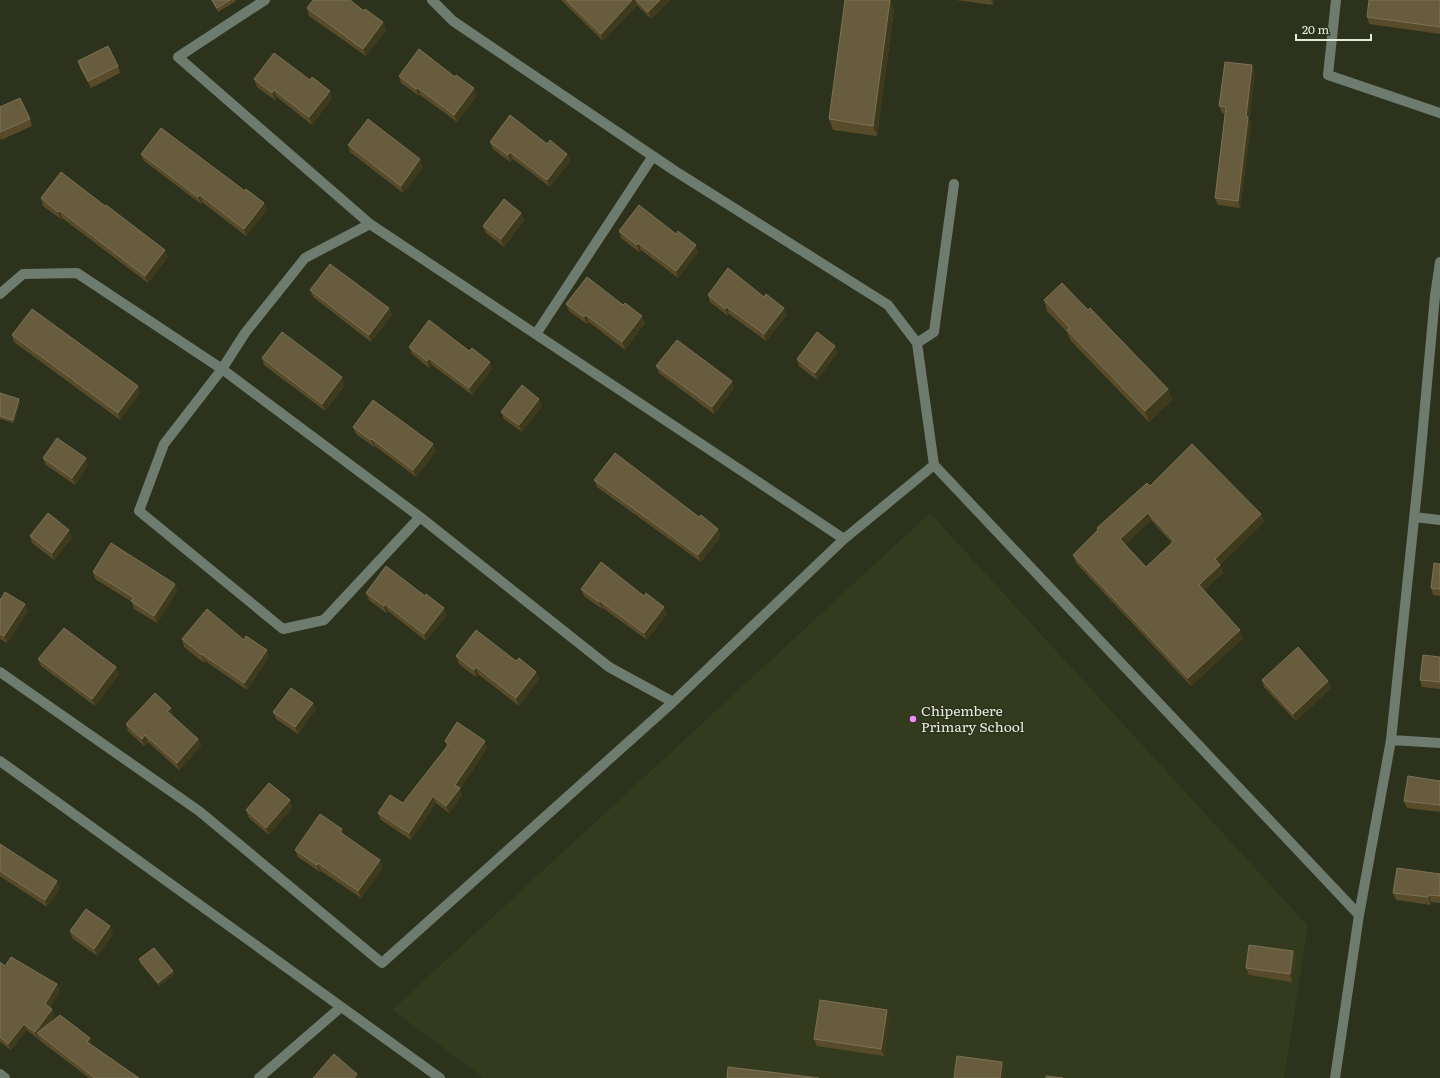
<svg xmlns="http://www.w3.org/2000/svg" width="1440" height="1078" font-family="Literata,serif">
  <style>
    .built { fill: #343a1e }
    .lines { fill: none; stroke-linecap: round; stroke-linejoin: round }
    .minor { stroke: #6e7c70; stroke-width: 10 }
    .wall { fill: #584b2a; fill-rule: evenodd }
    .shaded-wall { fill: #403a1c }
    .building { fill: #675c3d; stroke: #7b7256; fill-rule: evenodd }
    .poi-dot { fill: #ee8cf9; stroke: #2d321d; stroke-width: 1.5 }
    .labels { text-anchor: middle; stroke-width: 3; stroke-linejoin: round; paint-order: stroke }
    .poi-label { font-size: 14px; fill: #e6eadd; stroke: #2d321d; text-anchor: start }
  </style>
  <rect width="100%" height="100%" fill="#2d321d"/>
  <path class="built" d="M930,513L1308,926L1284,1078H484L392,1010Z"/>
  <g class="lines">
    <path class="minor" d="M265,0L178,57L370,224L844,539
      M432,0L453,21L675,171L888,305L917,343L934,465
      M1336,0L1328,75L1440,113
      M370,224L305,258L245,333L222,369L164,444L139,511L283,629L324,620L420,517
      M0,294L23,274L77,273L222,369L420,517L609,667L673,702
      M536,334L653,156
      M917,343L934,332L954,184
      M1414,517L1440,520
      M0,672L199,811L382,963L673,702L844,539L934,465L1359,915
      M1391,740L1440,743
      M0,761L440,1078
      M0,1074L5,1078
      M259,1078L341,1007
      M1335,1078L1359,915L1391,740L1419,471L1435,296L1440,262"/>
  </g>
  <path class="wall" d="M211,0H235L236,1L218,12Z
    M561,0H670L651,19L637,5L603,41Z
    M956,0H994L993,5Z
    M1440,0V34L1369,24L1367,17Z
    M307,8L364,11L383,22L386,30L366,56L309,16Z
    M894,9L877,136L833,130L829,119Z
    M78,61L118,66L120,73L91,88L80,68Z
    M1252,65L1255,73L1249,119L1251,125L1240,208L1218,205L1215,198L1225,114L1222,113L1219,106Z
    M399,76L477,96L457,122L420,95L419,96L401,83Z
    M254,79L332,98L312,125L277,97L275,100L257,87Z
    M0,107L30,119L32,126L1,140L0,136Z
    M490,142L547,144L567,154L570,161L550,187L513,159L510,162L493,149Z
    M348,145L423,167L403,193L350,152Z
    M141,154L267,210L246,236L202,202L201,204L144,161Z
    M41,198L165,250L168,257L148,283L62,218L61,219L43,206Z
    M521,213L524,220L504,247L486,233L483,226Z
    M619,231L698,252L678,278L641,250L639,252L621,238Z
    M310,290L389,308L392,315L371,342L313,297Z
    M708,295L787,315L766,341L729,314L728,316L710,302Z
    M1044,300L1088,310L1168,389L1172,400L1149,422L1071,341L1067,332L1047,311Z
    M566,304L645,323L625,350L589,322L587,324L569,311Z
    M12,335L140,393L120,420L14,342Z
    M835,346L837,353L817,380L799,366L797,359Z
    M409,347L492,369L472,395L432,365L429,368L412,354Z
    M262,358L345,385L325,411L264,365Z
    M656,366L734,388L714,414L659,373Z
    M0,393L20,402L14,423L0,419Z
    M542,406L522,432L504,419L501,412Z
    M353,427L436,451L416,477L375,446L374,447L356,434Z
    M43,458L88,465L75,485L46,465Z
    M594,480L721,536L701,562L597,487Z
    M1150,486L1261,514L1264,522L1220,565L1223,573L1204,590L1243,638L1191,686L1076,563L1073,555L1098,531L1097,528ZM1151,520L1172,543L1146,567L1125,545Z
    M30,536L72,537L54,560L32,543Z
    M1440,564V596L1433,595L1431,588Z
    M93,572L177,591L157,623L134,609L132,602L95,579Z
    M581,589L667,614L647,640L603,608L602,609L584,596Z
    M366,593L447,615L426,641L388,611L386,613L369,600Z
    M0,599L28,611L7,643L0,639Z
    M182,639L244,640L269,657L247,690L205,661L204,663L184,647Z
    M456,656L516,661L536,672L539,679L519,706L478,674L476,677L459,664Z
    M1440,657V689L1422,687L1420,680Z
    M38,659L119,674L95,706L41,666Z
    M1262,680L1328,681L1331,688L1296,721L1264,687Z
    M313,703L315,710L298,734L276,719L273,712Z
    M173,715L172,716L198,739L201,746L179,770L148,742L144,746L128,731L126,724Z
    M445,741H485L487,748L460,789L462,795L449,813L436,803L411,840L381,820L378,813L403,803L447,747Z
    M1440,781V812L1407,808L1404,801Z
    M290,800L292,808L269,835L249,818L246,810Z
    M342,829L344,835L383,867L361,898L321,871L320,872L298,857L295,850Z
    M0,844L60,888L47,907L0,876Z
    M1440,874V903L1431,902V905L1396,900L1393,893Z
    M110,926L113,934L97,956L72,938L70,931Z
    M1293,951L1296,958L1292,982L1249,975L1246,968Z
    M139,959L173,971L174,975L159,986L140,963Z
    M0,962L5,966L60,991L50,1007L52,1009L54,1016L48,1024L92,1045L139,1078H89L39,1040L38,1037V1039L27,1030L11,1050L0,1042Z
    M889,1018L884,1056L817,1046L814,1039Z"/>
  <path class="shaded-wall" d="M632,0H635L637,5L603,41L601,34Z
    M660,0H670L651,19L648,12Z
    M890,0H891L894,9L877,136L873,126Z
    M991,0H994L993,5Z
    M383,22L386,30L366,56L363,49Z
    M1252,65L1255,73L1249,119L1251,125L1240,208L1238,201L1246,117Z
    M418,88L420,95L419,96L416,89Z
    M474,88L477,96L457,122L454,115Z
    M274,90L277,97L275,100L272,93Z
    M330,91L332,98L312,125L309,117Z
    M510,152L513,159L510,162L508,155Z
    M567,154L570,161L550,187L547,180Z
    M420,159L423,167L403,193L401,186Z
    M200,195L202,202L201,204L198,197Z
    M264,203L267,210L246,236L244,229Z
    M60,211L62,218L61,219L58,212Z
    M521,213L524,220L504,247L501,239Z
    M638,243L641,250L639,252L637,245Z
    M696,245L698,252L678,278L676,271Z
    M165,250L168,257L148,283L145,276Z
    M727,307L729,314L728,316L725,309Z
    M389,308L392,315L371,342L369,335Z
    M784,308L787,315L766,341L764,334Z
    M586,315L589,322L587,324L584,317Z
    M642,316L645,323L625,350L622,342Z
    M835,346L837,353L817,380L815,373Z
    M429,358L432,365L429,368L427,361Z
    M490,362L492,369L472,395L469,388Z
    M342,377L345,385L325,411L322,404Z
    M732,381L734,388L714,414L712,407Z
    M138,386L140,393L120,420L118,413Z
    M1168,389L1172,400L1149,422L1145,411Z
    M19,399L20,402L14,423L13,420Z
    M539,399L542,406L522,432L519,425Z
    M372,439L375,446L374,447L371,440Z
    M433,444L436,451L416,477L413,470Z
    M86,458L88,465L75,485L72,478Z
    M1148,513L1151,520L1123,547L1120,539Z
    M1261,514L1264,522L1220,565L1223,573L1202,593L1199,585L1215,559Z
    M718,529L721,536L701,562L698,555Z
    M69,530L72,537L54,560L52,553Z
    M175,584L177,591L157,623L154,616Z
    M600,601L603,608L602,609L599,602Z
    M25,604L28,611L7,643L4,636Z
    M385,604L388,611L386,613L384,606Z
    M664,607L667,614L647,640L644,633Z
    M444,608L447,615L426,641L424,634Z
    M1240,630L1243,638L1191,686L1188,678Z
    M267,650L269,657L247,690L244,683Z
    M202,654L205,661L204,663L202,655Z
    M116,667L119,674L95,706L92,699Z
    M476,667L478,674L476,677L474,670Z
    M536,672L539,679L519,706L516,698Z
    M1328,681L1331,688L1296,721L1293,714Z
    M313,703L315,710L298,734L295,727Z
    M171,708L173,715L170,718L167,711Z
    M145,735L148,742L144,746L142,739Z
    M198,739L201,746L179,770L177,763Z
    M485,741L487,748L460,789L462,795L449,813L446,806L455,785Z
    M433,796L436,803L411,840L409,833Z
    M290,800L292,808L269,835L266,828Z
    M342,829L345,836L340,832Z
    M380,860L383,867L361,898L358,891Z
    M318,863L321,871L320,872L317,865Z
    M57,881L60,888L47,907L45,900Z
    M1429,895L1431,902V905L1428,897Z
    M110,926L113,934L97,956L94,949Z
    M1293,951L1296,958L1292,982L1290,974Z
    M173,971L174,975L159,986L158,983Z
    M57,984L60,991L48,1011L45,1004Z
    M52,1009L54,1016L40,1035L37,1033L38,1037V1039L35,1032Z
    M887,1010L889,1018L884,1056L881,1049Z
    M24,1024L27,1030L11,1050L8,1044Z
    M90,1038L92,1045L87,1042Z
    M1002,1062L1005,1069L1003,1078H1000Z
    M357,1074L359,1078H354Z"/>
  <path class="building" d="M212,0H230L217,8Z
    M313,0H350L364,11L365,9L383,22L363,49L307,8Z
    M566,0H632L601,34Z
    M636,0H660L648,12Z
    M845,0H890L873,126L829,119Z
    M1369,0H1440V27L1367,17Z
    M108,46L118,66L88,81L78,61Z
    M419,49L455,77L456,75L474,88L454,115L418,88L416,89L399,76Z
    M274,53L310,80L312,77L330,91L309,117L274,90L272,93L254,79Z
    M1225,62L1252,65L1246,117H1248L1238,201L1215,198L1226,107L1219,106Z
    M20,98L30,119L0,132V107Z
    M510,115L547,144L550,140L567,154L547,180L510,152L508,155L490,142Z
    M368,119L420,159L401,186L348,145Z
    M161,128L245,191L246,189L264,203L244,229L200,195L198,197L141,154Z
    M61,172L105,206L106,205L165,250L145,276L60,211L58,212L41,198Z
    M504,199L521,213L501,239L483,226Z
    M639,205L676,234L678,231L696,245L676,271L638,243L637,245L619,231Z
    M330,264L389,308L369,335L310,290Z
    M728,268L764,297L766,294L784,308L764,334L727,307L725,309L708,295Z
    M587,277L623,305L625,303L642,316L622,342L586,315L584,317L566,304Z
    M1062,283L1088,310L1090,308L1168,389L1145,411L1067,330L1070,328L1044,300Z
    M32,309L138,386L118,413L12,335Z
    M429,320L469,351L472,348L490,362L469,388L429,358L427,361L409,347Z
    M282,332L342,377L322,404L262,358Z
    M817,332L835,346L815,373L797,359Z
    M677,340L732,381L712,407L656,366Z
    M522,385L539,399L519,425L501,412Z
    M0,393L19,399L13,420L0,416Z
    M373,400L433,444L413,470L372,439L371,440L353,427Z
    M57,438L86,458L72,478L43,458Z
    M1192,444L1261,514L1215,559L1220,565L1199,585L1240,630L1188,678L1073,555L1098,530L1097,528L1147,483L1150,486ZM1148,513L1174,541L1146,567L1120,539Z
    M615,453L699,517L701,515L718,529L698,555L594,480Z
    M48,513L69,530L52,553L30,536Z
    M111,543L175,584L154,616L131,601L134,598L93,572Z
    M601,562L644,596L646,593L664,607L644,633L600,601L599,602L581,589Z
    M1434,563L1440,564V589L1431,588Z
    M386,566L425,596L426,594L444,608L424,634L385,604L384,606L366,593Z
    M5,592L25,604L4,636L0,634V599H1Z
    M207,609L244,640L246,636L267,650L244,683L202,654V655L182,639Z
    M64,628L116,667L92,699L38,659Z
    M476,630L516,661L519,658L536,672L516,698L476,667L474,670L456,656Z
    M1298,647L1328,681L1293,714L1262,680Z
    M1423,655L1440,657V682L1420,680Z
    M291,688L313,703L295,727L273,712Z
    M155,693L171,708L167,711L198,739L177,763L145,735L142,739L126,724Z
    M457,722L485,741L455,785L460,788L446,806L433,796L409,833L378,813L390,795L403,803L449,744L445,741Z
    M1408,776L1440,781V805L1404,801Z
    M269,783L290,800L266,828L246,810Z
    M320,814L342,829L340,832L380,860L358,891L318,863L317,865L295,850Z
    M0,844L57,881L45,900L0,871Z
    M1397,868L1440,874V896L1429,895L1428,897L1393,893Z
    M86,909L110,926L94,949L70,931Z
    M1249,945L1293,951L1290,974L1246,968Z
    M154,948L173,971L158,983L139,959Z
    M11,957L57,984L45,1004L52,1009L35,1032L24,1024L8,1044L0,1037V962L5,966Z
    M820,1000L887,1010L881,1049L814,1039Z
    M60,1015L90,1038L87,1042L139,1078H95L37,1033Z
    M334,1054L357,1074L354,1078H313Z
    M957,1056L1002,1062L1000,1078H954Z
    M728,1067L819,1078H727Z
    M1046,1076L1063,1078H1046Z"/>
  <circle class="poi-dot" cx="913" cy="719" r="4"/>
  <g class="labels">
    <g class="poi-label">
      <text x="921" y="716">Chipembere<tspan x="921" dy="16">Primary School</tspan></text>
    </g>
  </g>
  <path d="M1296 34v6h75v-6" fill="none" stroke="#e6eadd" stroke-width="2"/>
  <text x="1302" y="34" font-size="12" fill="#e6eadd" stroke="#2d321d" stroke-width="3" paint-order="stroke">20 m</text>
</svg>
